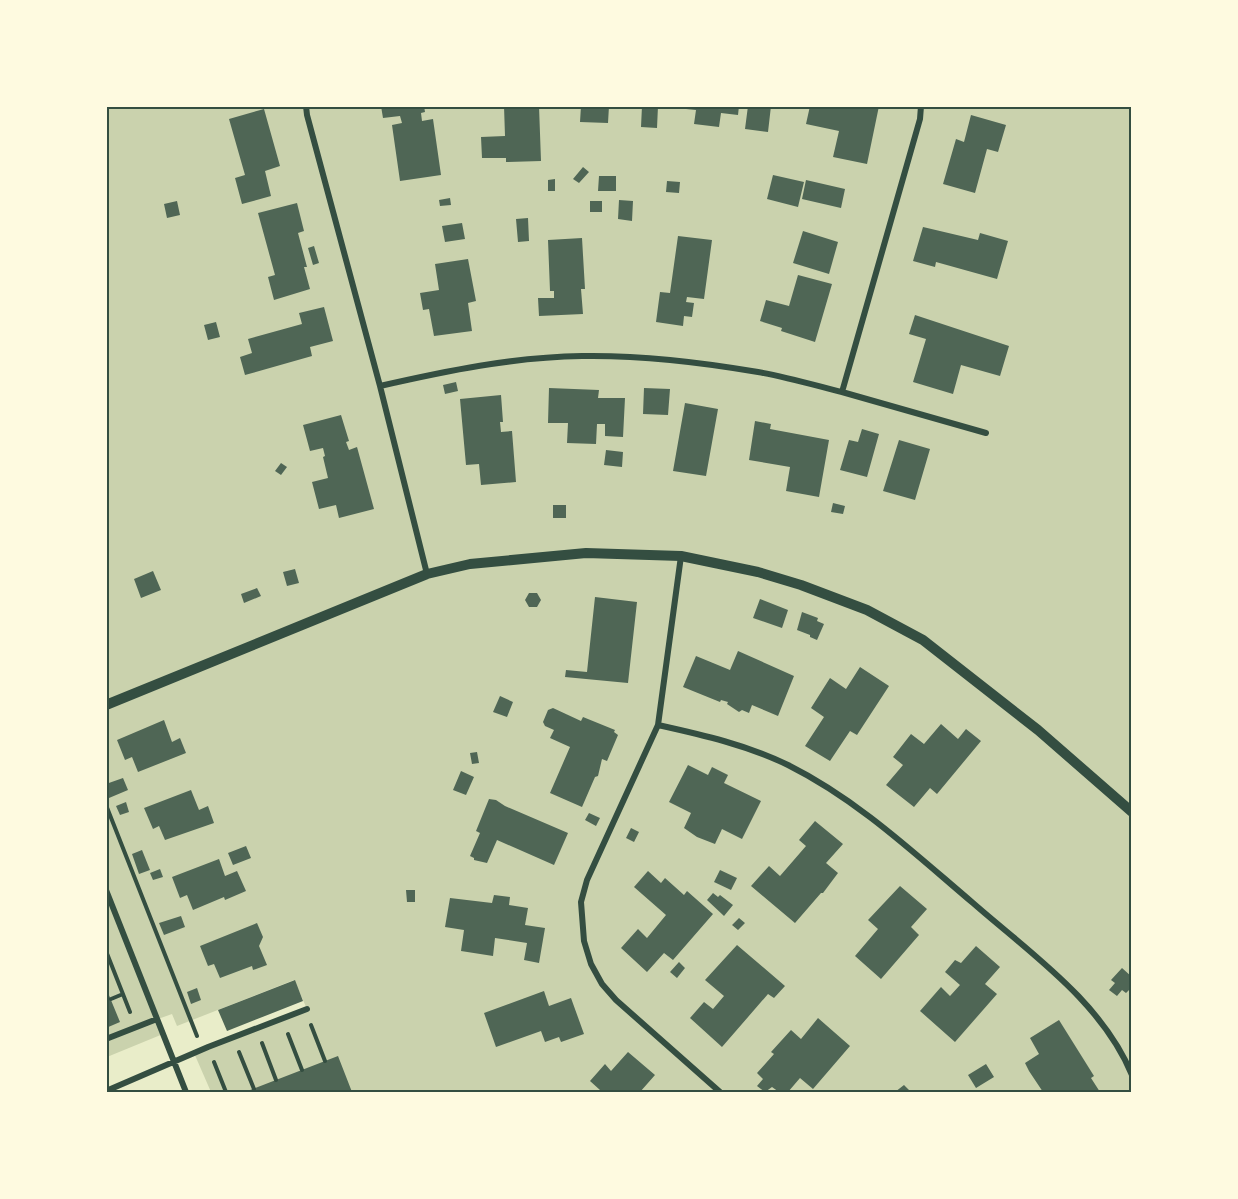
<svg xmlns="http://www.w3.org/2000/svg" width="1238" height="1199" font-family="'Nunito Sans',sans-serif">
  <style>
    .green { fill: #cad2ad }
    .building { fill: #4f6655 }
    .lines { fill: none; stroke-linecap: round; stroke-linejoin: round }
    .path { stroke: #344e41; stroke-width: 4 }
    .minor { stroke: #344e41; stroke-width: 6 }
    .tertiary { stroke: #344e41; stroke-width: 10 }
    .neatline { fill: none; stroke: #344e41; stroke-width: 2 }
  </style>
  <rect width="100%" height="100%" fill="#e9edc9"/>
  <path class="green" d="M107,107H1131V1092H211L194,1053L307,1009L294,980L177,1026L172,1014L158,1019L163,1034L107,1057Z"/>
  <path class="building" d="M381,106H424L425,112L421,113L422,121L433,119L441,175L400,181L392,125L402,123L400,116L383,118Z
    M504,106H539L541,161L506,162V158H482L481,137L505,136Z
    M581,106H609L608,123L580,122Z
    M642,106H658L657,128L641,127Z
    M686,106H739L738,115L721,113L719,127L694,124L696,110L686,109Z
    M748,106H771L768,132L745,129Z
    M810,106H879L867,164L833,157L839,131L806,124Z
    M264,109L280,166L265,171L271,196L242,204L235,178L245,175L229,119Z
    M971,115L1006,125L998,152L987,149L975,193L943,184L956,139L964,142Z
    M583,167L589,172L579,183L573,179Z
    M773,175L804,182L798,207L767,199Z
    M599,176H616V191H598Z
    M555,179V191H548V180Z
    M806,180L845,189L841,208L802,199Z
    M667,181L680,182L679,193L666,192Z
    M450,198L451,205L440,206L439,200Z
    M619,200L633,201L632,221L618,219Z
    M177,201L180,215L167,218L164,204Z
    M590,201H602V212H590Z
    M297,203L304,231L298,233L307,267H304L310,289L274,300L268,277L275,275L258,213Z
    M528,218L529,241L518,242L516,219Z
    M462,223L465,239L445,242L442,226Z
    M923,227L978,240L980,233L1008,241L997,279L936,262L935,267L913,261Z
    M803,231L838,242L829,274L793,263Z
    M678,236L712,240L704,299L687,297L686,302L694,303L692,317L684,316L683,326L656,322L660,292L670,293Z
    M582,238L585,289H581L583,314L539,316L538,298H554V291H550L548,240Z
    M314,246L319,263L313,265L308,248Z
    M468,259L476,301L468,303L472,331L434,336L429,309L423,310L420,293L439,290L435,264Z
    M798,275L832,284L815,342L781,331L782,328L760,321L766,300L789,306Z
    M324,307L333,341L310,347L312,356L245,375L240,357L252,353L248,339L302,324L299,313Z
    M915,315L1009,346L1000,376L961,365L953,394L913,382L926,339L909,334Z
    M216,322L220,337L208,340L204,325Z
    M456,382L458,391L445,394L443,385Z
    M549,388L599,390L598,398H625L623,437L605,436V424H597L596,444L567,443L568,423H548Z
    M644,388L670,389L668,415L643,414Z
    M501,395L503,422H500L501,432L512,431L516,482L481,485L479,464L466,465L460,399Z
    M685,403L718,409L706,476L673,471Z
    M341,415L349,441L346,442L349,450L357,447L374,509L339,518L336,505L319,509L312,482L328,478L323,457L325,456L323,448L310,451L303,425Z
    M755,421L771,424L770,429L829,440L819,497L786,491L790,467L749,460Z
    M862,429L879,434L867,477L840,470L849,440L858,442Z
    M899,440L930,449L915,500L883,491Z
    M606,450L623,452L622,467L604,465Z
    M281,463L287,467L281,475L275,471Z
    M833,503L845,506L843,514L831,512Z
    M553,505H566V518H553Z
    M295,569L299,583L287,586L283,572Z
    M153,571L161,590L141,598L134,579Z
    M257,588L261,596L244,603L241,594Z
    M529,593H537L541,600L537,607H529L525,600Z
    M595,597L637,602L628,683L565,677L566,670L587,672Z
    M760,599L788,610L782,628L753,618Z
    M802,612L818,618L817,621L824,624L817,640L810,637V635L797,630Z
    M738,651L794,676L778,716L752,705L749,713L742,710L739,712L727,704L728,702L721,700L720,702L683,687L696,656L730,670Z
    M860,667L889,686L857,735L850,731L830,761L805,746L824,717L811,708L830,678L846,689Z
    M500,696L513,702L507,717L493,712Z
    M553,708L581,721L583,717L615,730L614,732L618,735L607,761L602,759L598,776L595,777L582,807L550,793L570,747L550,738L554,730L545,726L543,722L548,710Z
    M164,720L172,742L180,738L186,753L138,772L132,757L125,760L117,740Z
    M941,724L958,739L966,729L981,741L937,794L930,788L914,807L886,785L903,765L893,757L911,734L924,744Z
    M477,752L479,763L472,764L470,753Z
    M688,765L708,775L712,767L728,775L724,783L761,801L742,839L722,829L715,844L697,837L684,828L691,813L669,802Z
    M461,771L474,777L466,795L453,790Z
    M123,778L128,790L109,798L106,784Z
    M191,790L199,810L208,806L214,823L165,840L159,826L153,829L144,808Z
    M489,799L496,800L505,806L568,833L554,865L497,840L487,863L474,860V858L470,856L480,833L476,831Z
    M126,802L129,812L120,815L116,806Z
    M589,813L600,818L596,826L585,820Z
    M815,821L843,844L826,863L838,873L823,893H821L795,923L751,886L769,866L780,876L806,846L799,840Z
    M631,828L639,832L634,842L626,838Z
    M246,846L251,858L233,865L228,853Z
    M142,850L150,870L139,874L132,854Z
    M219,859L225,876L237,871L246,891L225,900L224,897L193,910L187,895L180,898L172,877Z
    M160,869L163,877L153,880L150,873Z
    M720,870L737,878L731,890L714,882Z
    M648,871L661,883L665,878L684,895L687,891L713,914L673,960L664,953L647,972L621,948L638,929L647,938L666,915L634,887Z
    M900,886L927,909L911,927L919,935L881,979L855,956L878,929L868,920Z
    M406,890H415V902H407Z
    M713,893L718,897L720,895L733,905L724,916L707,900Z
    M494,895L510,897L509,905L528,908L525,925L545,928L539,963L524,960L527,943L495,938L493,956L461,951L464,930L445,927L450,898L492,903Z
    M181,916L185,927L164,935L159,923Z
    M739,918L745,923L738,930L732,925Z
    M257,923L263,937L259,946L267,965L253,970L252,966L220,978L214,964L208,966L200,946Z
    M737,945L785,986L774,998L768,994L722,1047L690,1018L704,1002L713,1009L724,996L705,980Z
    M976,946L1000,967L985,984L997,994L955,1042L920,1011L941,987L950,996L960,985L945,972L955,960L961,963Z
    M679,962L685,968L677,978L670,972Z
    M1122,968L1132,977V987L1126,993L1122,990L1117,996L1109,990L1115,983L1111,980Z
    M295,980L303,1001L227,1031L218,1010Z
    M106,988L120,1022L106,1028Z
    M197,988L201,1000L191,1004L187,992Z
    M544,991L549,1006L571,998L584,1034L561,1042L559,1037L545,1042L541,1031L496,1047L484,1013Z
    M818,1018L850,1046L813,1089L800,1078L788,1092H779L772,1087L765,1092L757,1086L763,1079L757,1073L774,1054L771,1052L791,1030L801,1039Z
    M1059,1020L1094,1076L1091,1078L1100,1092H1043L1029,1071L1025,1063L1039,1054L1030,1038Z
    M628,1052L655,1075L640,1092H598L600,1090L590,1081L605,1064L611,1071Z
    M338,1056L352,1092H245Z
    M986,1064L994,1077L976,1088L968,1075Z
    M904,1085L911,1092H895Z"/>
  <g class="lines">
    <path class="path" d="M106,805L197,1036
      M106,951L130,1012
      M111,999L123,994
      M311,1025L325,1061
      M288,1034L302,1070
      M262,1043L276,1080
      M239,1052L254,1089
      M214,1062L226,1092"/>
    <path class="minor" d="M306,106L307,115L380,386L427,574
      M380,386C446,371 513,357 582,356C640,355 700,362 758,372C786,377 814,385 842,392L920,119L921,106
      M842,392L986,433
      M681,556L658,725L587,880L581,902L584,941L591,964L602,984L616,1000L720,1092
      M658,725C703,735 747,745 788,765C858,800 914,853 973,903C1030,953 1102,1002 1132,1075
      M106,890L186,1092
      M106,1039L157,1019
      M106,1091L208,1047L307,1009"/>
    <path class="tertiary" d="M106,705L427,574L470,564L586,553L681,556L758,572L801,585L867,610L923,640L1038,730L1132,812"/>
  </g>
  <rect width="1238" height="1199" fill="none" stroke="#fefae0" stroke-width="216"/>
  <rect x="108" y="108" width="1022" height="983" class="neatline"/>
</svg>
